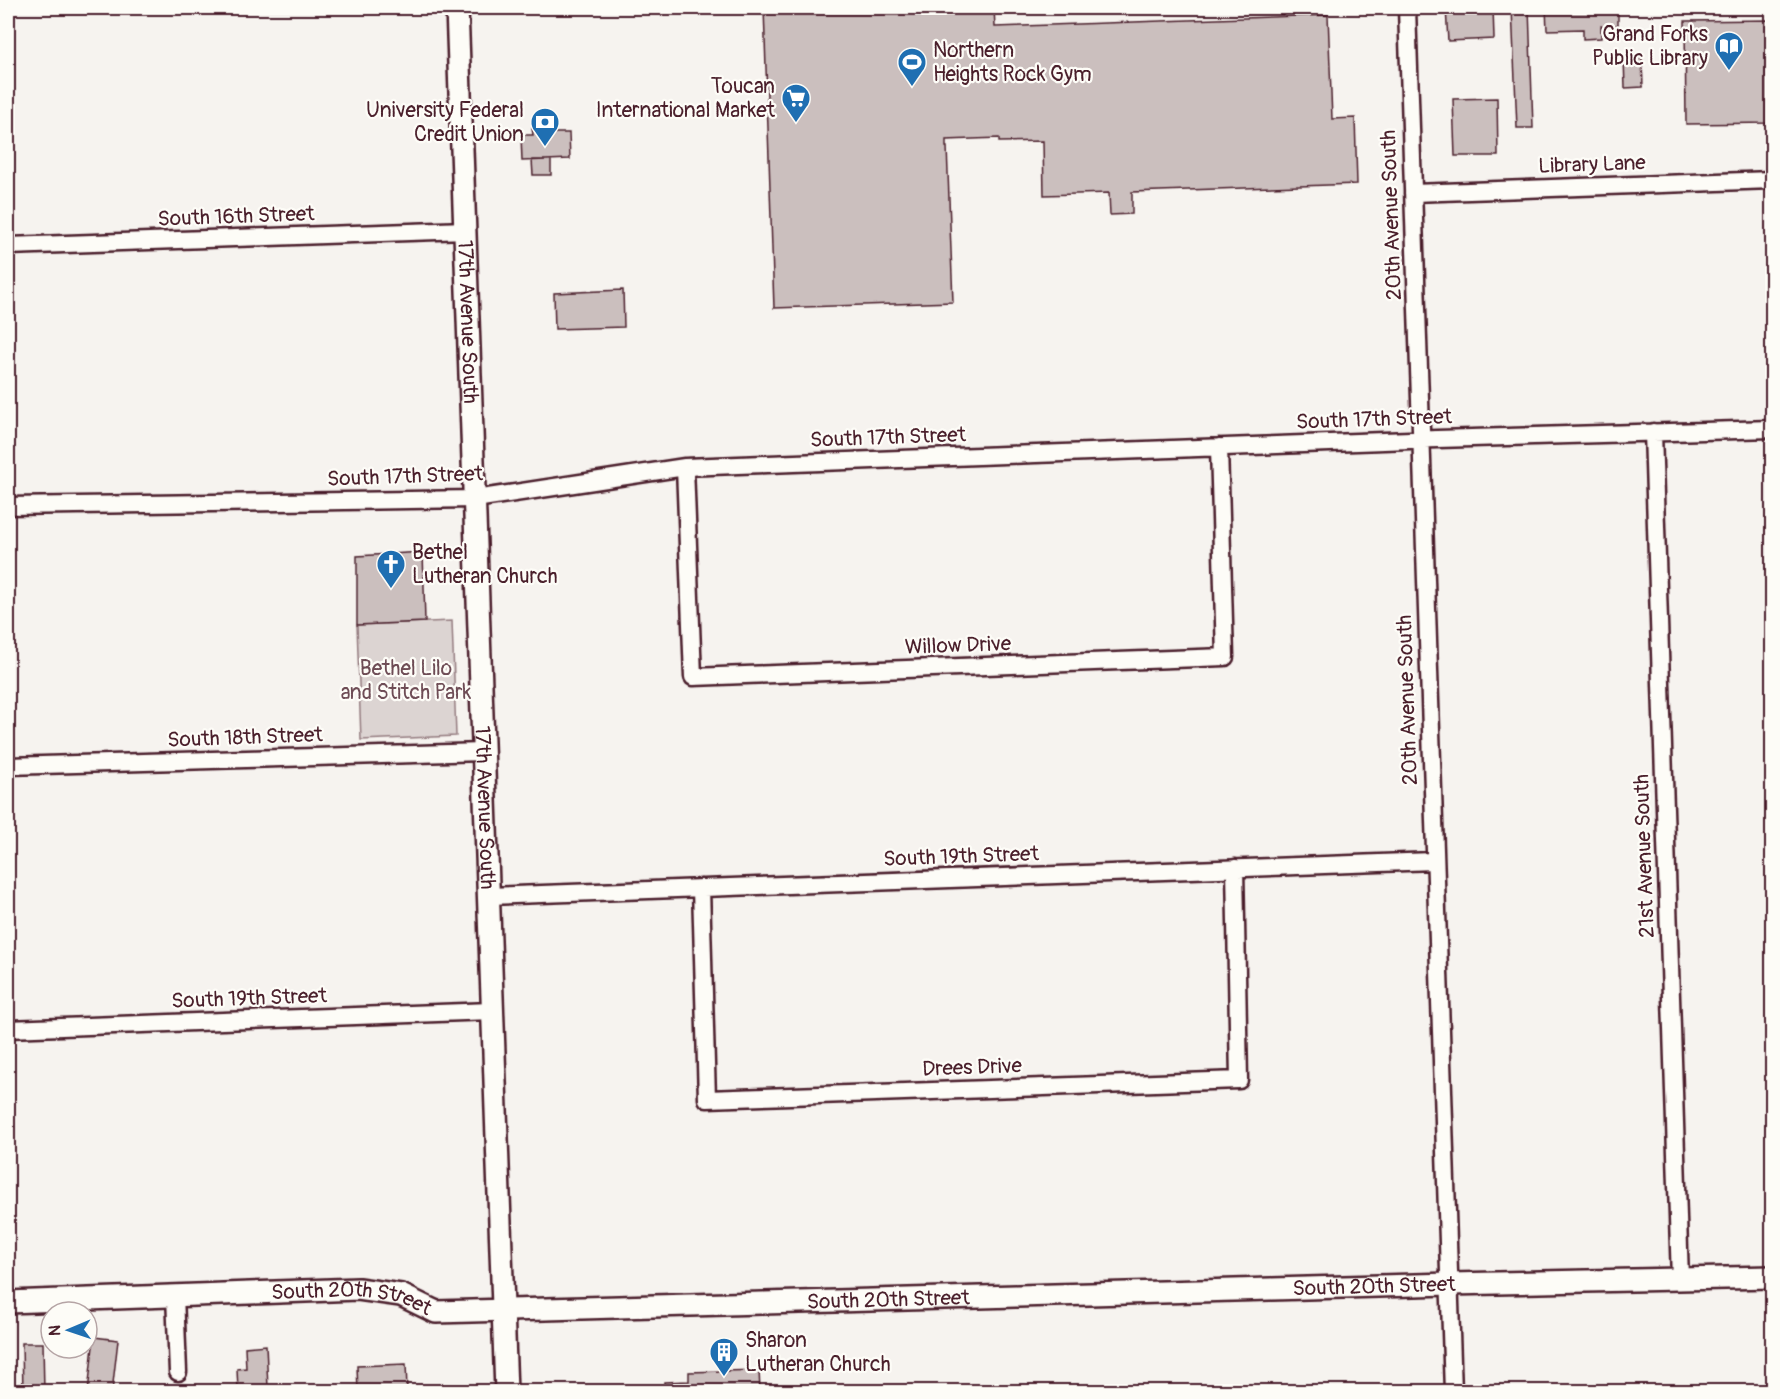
<svg xmlns="http://www.w3.org/2000/svg" width="1780" height="1399" font-family="Pangolin,sans-serif">
  <style>
    .green { fill: #dcd4d2; stroke: #937a7e; stroke-width: 1.5 }
    .building { fill: #cbbfbe; stroke: #4a1f2b; stroke-width: 1.5 }
    .lines { fill: none; stroke-linecap: round; stroke-linejoin: round }
    .minor-casing { stroke: #4a1f2b; stroke-width: 21 }
    .tertiary-casing { stroke: #4a1f2b; stroke-width: 26 }
    .minor { stroke: #fdfcf7; stroke-width: 16 }
    .tertiary { stroke: #fdfcf7; stroke-width: 21 }
    .labels { text-anchor: middle; stroke-width: 4.5; stroke-linejoin: round; paint-order: stroke }
    .poi-label { font-size: 21px; fill: #4a1f2b; stroke: #fdfcf7; text-anchor: end }
    .street-label { font-size: 21px; fill: #4a1f2b; stroke: #fdfcf7 }
    .park-label { font-size: 21px; fill: #6e4c55; stroke: #fdfcf7 }
  </style>
  <rect width="100%" height="100%" fill="#f6f3ef"/>
  <filter id="ink" filterUnits="userSpaceOnUse"><feTurbulence type="fractalNoise" baseFrequency=".0167" numOctaves="2"/><feDisplacementMap in="SourceGraphic" scale="12" xChannelSelector="R" yChannelSelector="G"/><feConvolveMatrix kernelMatrix="1 2 1 2 8 2 1 2 1" color-interpolation-filters="sRGB"/></filter>
  <g filter="url(#ink)">
    <path class="green" d="M452,621L456,736L361,740L357,625Z"/>
    <path class="building" d="M764,8H994L995,27L1328,15L1332,119L1355,118L1357,184L1132,192V214L1110,215L1109,193L1044,195L1043,141L999,142V138L946,140V147H947L953,302L774,308Z
      M1446,8H1493L1494,39L1448,41Z
      M1512,8H1529L1533,128H1517Z
      M1546,8H1618V25L1601,26V38L1583,39V29L1547,30Z
      M1772,20V123L1686,124L1685,21Z
      M1642,57L1643,87L1625,88L1624,58Z
      M1497,98L1498,156H1455L1453,99Z
      M549,127L550,133H569L570,159L522,161L521,135H533L532,128Z
      M532,160H551V175H533Z
      M623,290L624,327L555,329L554,293Z
      M423,552L425,622L357,625V556Z
      M94,1337L118,1340L112,1392H88Z
      M22,1343H43L44,1392H23Z
      M266,1345L268,1388L238,1390L237,1369L246,1368L245,1347Z
      M406,1364L407,1389L425,1388V1392H358L357,1366Z
      M759,1370L760,1392H664V1382L689,1381V1372Z"/>
    <g class="lines">
      <g class="minor-casing">
        <path id="minor" d="M1407,8L1453,1392
          M1413,193L1772,180
          M8,246L466,230
          M1653,432L1680,1280
          M685,467L693,677L1225,657L1219,447
          M8,506L475,499L685,467L1437,439L1772,429
          M8,766L483,752
          M701,888L707,1099L1239,1080L1235,868
          M488,896L1434,861
          M8,1029L492,1011
          M175,1295L178,1372"/>
      </g>
      <g class="tertiary-casing">
        <g id="tertiary">
          <path id="s1" d="M457,8L506,1392"/>
          <path id="s2" d="M8,1302L358,1289L401,1295L436,1312L1450,1284L1772,1277"/>
        </g>
      </g>
      <use href="#minor" class="minor"/>
      <use href="#tertiary" class="tertiary"/>
    </g>
  </g>
  <defs>
    <g id="library-pin" transform="scale(1.5)"><path d="M0 17L-7.5 6A9.5 9.5 0 1 1 7.5 6Z" fill="#1f6fb2" stroke="#fdfcf7"/><path d="M-6-4Q-3-5.5-.7-3.5V5Q-3 3-6 4ZM6-4Q3-5.5 .7-3.5V5Q3 3 6 4Z" fill="#fff"/></g>
    <g id="stadium-pin" transform="scale(1.5)"><path d="M0 17L-7.5 6A9.5 9.5 0 1 1 7.5 6Z" fill="#1f6fb2" stroke="#fdfcf7"/><path d="M0-5a6.5 5 0 1 0 0 10a6.5 5 0 1 0 0-10ZM-3.5-1.8h7v3.6h-7Z" fill="#fff"/></g>
    <g id="supermarket-pin" transform="scale(1.5)"><path d="M0 17L-7.5 6A9.5 9.5 0 1 1 7.5 6Z" fill="#1f6fb2" stroke="#fdfcf7"/><path d="M-6-5.5h2.5l.6 2H6L4.5 2H-2.5L-4.4-4H-6ZM-1.5 3.2a1.3 1.3 0 1 0 .1 0ZM3 3.2a1.3 1.3 0 1 0 .1 0Z" fill="#fff"/></g>
    <g id="bank-pin" transform="scale(1.5)"><path d="M0 17L-7.5 6A9.5 9.5 0 1 1 7.5 6Z" fill="#1f6fb2" stroke="#fdfcf7"/><path d="M-6-4H6V4H-6ZM0-2.3a2.3 2.3 0 1 0 0 4.6a2.3 2.3 0 1 0 0-4.6Z" fill="#fff"/></g>
    <g id="church-pin" transform="scale(1.5)"><path d="M0 17L-7.5 6A9.5 9.5 0 1 1 7.5 6Z" fill="#1f6fb2" stroke="#fdfcf7"/><path d="M-1.2-6h2.4v3.5h3.3v2.4h-3.3V6h-2.4V-.1h-3.3v-2.4h3.3Z" fill="#fff"/></g>
    <g id="building-pin" transform="scale(1.5)"><path d="M0 17L-7.5 6A9.5 9.5 0 1 1 7.5 6Z" fill="#1f6fb2" stroke="#fdfcf7"/><path d="M-4-6H4V6H1V3H-1V6H-4ZM-2.5-4.3h1.7v1.8h-1.7ZM.8-4.3h1.7v1.8H.8ZM-2.5-1h1.7V.8h-1.7ZM.8-1h1.7V.8H.8Z" fill="#fff"/></g>
  </defs>
  <g fill-rule="evenodd">
    <use href="#library-pin" x="1729" y="46"/>
    <use href="#stadium-pin" x="912" y="62"/>
    <use href="#supermarket-pin" x="796" y="98"/>
    <use href="#bank-pin" x="545" y="122"/>
    <use href="#church-pin" x="391" y="564"/>
    <use href="#building-pin" x="724" y="1352"/>
  </g>
  <g class="labels">
    <g class="poi-label">
      <text x="1708" y="41">Grand Forks<tspan x="1708" dy="24">Public Library</tspan></text>
      <text x="933" y="57" text-anchor="start">Northern<tspan x="933" dy="24">Heights Rock Gym</tspan></text>
      <text x="775" y="93">Toucan<tspan x="775" dy="24">International Market</tspan></text>
      <text x="524" y="117">University Federal<tspan x="524" dy="24">Credit Union</tspan></text>
      <text x="412" y="559" text-anchor="start">Bethel<tspan x="412" dy="24">Lutheran Church</tspan></text>
      <text x="745" y="1347" text-anchor="start">Sharon<tspan x="745" dy="24">Lutheran Church</tspan></text>
    </g>
    <g class="street-label">
      <text transform="translate(1592 164) rotate(-2)" y="7">Library Lane</text>
      <text transform="translate(1391 215) rotate(-92)" y="7">20th Avenue South</text>
      <text transform="translate(236 216) rotate(-2)" y="7">South 16th Street</text>
      <text dy="7" stroke="none"><textPath href="#s1" startOffset="314">17th Avenue South</textPath></text>
      <text transform="translate(1374 419) rotate(-2)" y="7">South 17th Street</text>
      <text transform="translate(888 437) rotate(-2)" y="7">South 17th Street</text>
      <text transform="translate(405 476) rotate(-2)" y="7">South 17th Street</text>
      <text transform="translate(958 645) rotate(-2)" y="7">Willow Drive</text>
      <text transform="translate(1407 700) rotate(-92)" y="7">20th Avenue South</text>
      <text transform="translate(245 737) rotate(-2)" y="7">South 18th Street</text>
      <text dy="7" stroke="none"><textPath href="#s1" startOffset="800">17th Avenue South</textPath></text>
      <text transform="translate(961 856) rotate(-2)" y="7">South 19th Street</text>
      <text transform="translate(1644 856) rotate(-92)" y="7">21st Avenue South</text>
      <text transform="translate(249 998) rotate(-2)" y="7">South 19th Street</text>
      <text transform="translate(972 1067) rotate(-2)" y="7">Drees Drive</text>
      <text dy="7" stroke="none"><textPath href="#s2" startOffset="1371">South 20th Street</textPath></text>
      <text dy="7" stroke="none"><textPath href="#s2" startOffset="885">South 20th Street</textPath></text>
      <text dy="7" stroke="none"><textPath href="#s2" startOffset="345">South 20th Street</textPath></text>
    </g>
    <g class="park-label">
      <text x="406" y="675">Bethel Lilo<tspan x="406" dy="24">and Stitch Park</tspan></text>
    </g>
  </g>
  <rect width="1780" height="1399" fill="none" stroke="#fdfcf7" stroke-width="30"/>
  <rect x="15" y="15" width="1750" height="1369" fill="none" stroke="#4a1f2b" stroke-width="2" filter="url(#ink)"/>
  <g transform="translate(69 1330) rotate(268)"><circle r="28" fill="#fdfcf7" stroke="#b5a4a5" stroke-width="1.5"/>
  <path d="M0-4.5L10 22L0 15L-10 22Z" fill="#1f6fb2"/>
  <text y="-9" font-size="16" font-weight="bold" text-anchor="middle" fill="#4a1f2b">N</text>
  </g>
</svg>
